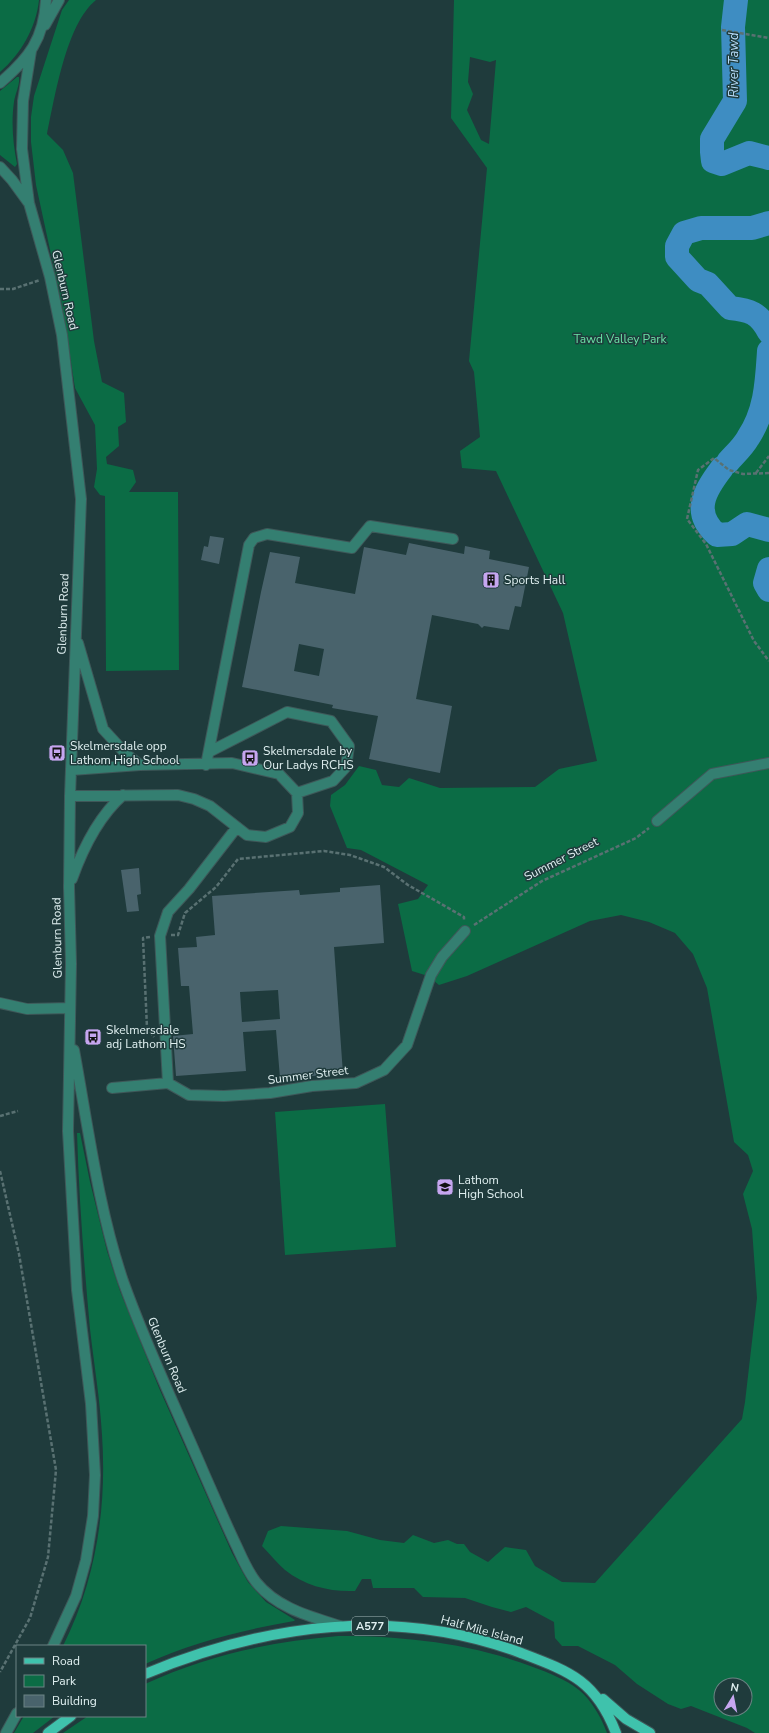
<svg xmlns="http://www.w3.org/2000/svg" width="769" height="1733" font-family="'Nunito Sans',sans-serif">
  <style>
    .green { fill: #0b6c45; fill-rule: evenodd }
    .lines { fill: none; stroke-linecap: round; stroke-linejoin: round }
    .river { stroke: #3e8dc2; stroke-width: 24 }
    .building { fill: #49636c; fill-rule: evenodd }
    .minor-casing { stroke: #3e5859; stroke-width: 12 }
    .major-casing { stroke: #3e5859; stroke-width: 12 }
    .path { stroke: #597172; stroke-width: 2.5; stroke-dasharray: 4 2; stroke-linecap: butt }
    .minor { stroke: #347f71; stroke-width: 10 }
    .major { stroke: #3fc2ac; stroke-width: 10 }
    .labels { text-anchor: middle; stroke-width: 3; stroke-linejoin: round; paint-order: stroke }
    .shield { fill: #1f3b3c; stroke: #a6babb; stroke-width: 1 }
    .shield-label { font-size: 11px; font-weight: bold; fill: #e0f0f1 }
    .street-label { font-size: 12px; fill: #e0f0f1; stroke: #1f3b3c }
    .park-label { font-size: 12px; fill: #6ae4a6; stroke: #1f3b3c }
    .poi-label { font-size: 12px; fill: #e0f0f1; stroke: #1f3b3c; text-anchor: start }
    .water-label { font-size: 13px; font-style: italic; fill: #b7dcf9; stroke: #1f3b3c }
  </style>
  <rect width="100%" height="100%" fill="#1f3b3c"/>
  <path class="green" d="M0,0H39C36,28 21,54 0,72Z
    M69,0H96C66,24 55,97 47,134L63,150L73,173L94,341L102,382L124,393L126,422L118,427L119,446L106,457L107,464L133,470L136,482L129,492H178L179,670L106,671L105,496L100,495L94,487L97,469L95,425L75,388L62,305L36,185L31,142V117L34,96L62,10Z
    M454,0H769V1733H755L747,1728L691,1706L681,1709L668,1704L637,1684L615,1665L578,1646H562L555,1638L554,1622L526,1607L511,1612L492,1607L465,1598L423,1597L414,1588H373L371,1579H362L355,1591C330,1592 305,1586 285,1570C277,1563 270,1554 262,1546L268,1531L281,1526L347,1531L380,1540L404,1543L413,1535L434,1543L448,1540L457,1544H464L470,1552L488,1562L505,1547L526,1550L535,1566L562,1582L595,1583L742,1419L745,1402L757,1298L752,1229L743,1194L753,1171L748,1155L734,1142L707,988L693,954L675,933L649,922L621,915L590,921L467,976L439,985L428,976L412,971L398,904L418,899L428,885L361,850L347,848L330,806L331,795L345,785L359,766L376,770L382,785L399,787L409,778L440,788L535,787L559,769L597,761L563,613L496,471L462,468L460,451L480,437L474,372L469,361L487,168L451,118ZM470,57L490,62L496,60L489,144L481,140L467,110L473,94L468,82ZM721,1685H745V1709H721Z
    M17,77H19C20,85 15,94 14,102C11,122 13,144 17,164L15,167L0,155V91Z
    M385,1104L396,1247L285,1255L275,1112Z
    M77,1133H80L90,1182L107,1251L120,1291L159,1388L232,1553L248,1582L266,1602L295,1620L294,1621C243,1630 193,1642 145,1664V1646H63C96,1580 107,1508 102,1435C100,1399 94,1364 90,1329C84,1264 79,1199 77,1133Z
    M338,1636C404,1636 470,1643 533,1667C549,1673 565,1679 579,1690C592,1701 601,1717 607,1733H63L88,1716H145V1684C208,1655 269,1642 338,1636Z
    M24,1716H55L33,1733H14Z"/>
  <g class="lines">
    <path class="river" d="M736,0L733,27L735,101L712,139V152L713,161L722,164L749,153L769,158
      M769,223L752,228H701L684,233L677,246V257L698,280L708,284L730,308C750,310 759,313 769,332
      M728,462C735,454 743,447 748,438C766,411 767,382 769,351
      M722,468C705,490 691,512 717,535L732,534L747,524L769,530
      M769,569L765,583L769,590"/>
  </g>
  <path class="building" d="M210,536L224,538L219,564L201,560L204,546L208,547Z
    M409,543L464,554L465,546L490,551L489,559L529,567L521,607L515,606L509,630L484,626L482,628L478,624L432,615L416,699L452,706L440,773L369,759L378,716L332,708L333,705L242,687L261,592L270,552L300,557L295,583L355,594L364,547L406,555ZM299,644L324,649L319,676L294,671Z
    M139,868L141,894L137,895L139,911L127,912L121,870Z
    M380,885L384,943L334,947L343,1074L280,1078L276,1030L243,1032L246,1071L176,1076L173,1036L193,1034L189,986H181L178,948L197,947L196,937L215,935L212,896L299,890L300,895L340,892V888ZM278,990L280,1019L242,1022L240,992Z"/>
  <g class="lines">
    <g class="minor-casing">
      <path id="minor" d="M45,25L59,0
        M31,51L23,101L22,149L29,203L50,277L62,335L81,499L70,796L69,887L71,964L68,1131L77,1290L91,1404L95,1475L93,1516L86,1560L76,1596L53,1646
        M0,83C29,58 44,39 46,0
        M0,167L12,180L28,202
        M78,643L103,729L126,754L140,765
        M209,752L287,712L331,721L349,746L346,767L333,781L297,793
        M206,765L249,545L254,538L267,534L352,548L370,526L453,539
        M70,796L178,795L194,799L210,806L247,835L266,837L290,827L298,813L297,793L279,774L232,763L140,765L71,770
        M657,821L712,774L769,763
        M237,827L189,889L168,912L160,936L168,1083L189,1095L224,1096L270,1093L312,1086L356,1083L384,1070L407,1045L431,975L442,957L465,931
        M72,879C83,848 98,817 123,795
        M0,1003L27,1009L70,1008
        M74,1050C88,1126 98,1207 123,1281C146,1346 176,1408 203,1471C214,1496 225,1522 237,1547C242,1558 248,1572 256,1582C277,1608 309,1616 340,1626
        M112,1088L168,1083
        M6,1733L17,1713"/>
    </g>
    <g class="major-casing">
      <path id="major" d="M145,1674C265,1624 397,1606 521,1653C571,1672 596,1681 616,1733
        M603,1699L626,1719L650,1733
        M48,1733L71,1716"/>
    </g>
    <path class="path" d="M722,30L769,38
      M0,289H13L40,280
      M756,473L769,456
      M769,473L743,474L729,470L714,458L698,470L687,519L706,544L754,641L769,661
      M474,925L542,881L636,838L649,828
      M171,935H178L185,913L216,887L238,859L324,851L350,855L384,867L408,885L464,917V920
      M150,937L143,938L147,1028L154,1037
      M0,1116L18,1111
      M0,1171L19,1254L56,1470L48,1557L30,1618L0,1672"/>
    <use href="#minor" class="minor"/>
    <use href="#major" class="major"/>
  </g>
  <defs>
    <g id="building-square" transform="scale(0.9)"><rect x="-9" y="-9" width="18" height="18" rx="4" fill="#c6a6f0" stroke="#1f3b3c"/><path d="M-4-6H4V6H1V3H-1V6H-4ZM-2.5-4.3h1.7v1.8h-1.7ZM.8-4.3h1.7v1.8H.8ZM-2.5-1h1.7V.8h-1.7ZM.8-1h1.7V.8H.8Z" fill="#111"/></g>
    <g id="bus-square" transform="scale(0.9)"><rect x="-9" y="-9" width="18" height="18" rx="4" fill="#c6a6f0" stroke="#1f3b3c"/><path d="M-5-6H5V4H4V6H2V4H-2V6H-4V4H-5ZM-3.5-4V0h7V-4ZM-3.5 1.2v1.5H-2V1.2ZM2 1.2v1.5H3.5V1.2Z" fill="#111"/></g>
    <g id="school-square" transform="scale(0.9)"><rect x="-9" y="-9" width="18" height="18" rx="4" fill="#c6a6f0" stroke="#1f3b3c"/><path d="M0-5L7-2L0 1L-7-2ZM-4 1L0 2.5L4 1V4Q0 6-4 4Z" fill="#111"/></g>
  </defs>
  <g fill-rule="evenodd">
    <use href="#building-square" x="491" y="580"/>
    <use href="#bus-square" x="57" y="753"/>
    <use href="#bus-square" x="250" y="758"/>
    <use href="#bus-square" x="93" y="1037"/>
    <use href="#school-square" x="445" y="1187"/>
  </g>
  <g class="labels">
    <rect class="shield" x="352" y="1617" width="36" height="18" rx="3"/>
    <g class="shield-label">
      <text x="370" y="1630">A577</text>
    </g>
    <g class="street-label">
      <text transform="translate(65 290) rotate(77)" y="4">Glenburn Road</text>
      <text transform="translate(63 614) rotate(-88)" y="4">Glenburn Road</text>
      <text transform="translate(561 859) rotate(-27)" y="4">Summer Street</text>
      <text transform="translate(57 938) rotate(-91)" y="4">Glenburn Road</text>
      <text transform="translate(308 1075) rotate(-7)" y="4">Summer Street</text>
      <text transform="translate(167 1355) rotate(67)" y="4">Glenburn Road</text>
      <text transform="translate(482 1630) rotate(15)" y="4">Half Mile Island</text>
    </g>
    <g class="park-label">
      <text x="620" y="343">Tawd Valley Park</text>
    </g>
    <g class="poi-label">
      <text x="504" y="584">Sports Hall</text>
      <text x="70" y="750">Skelmersdale opp<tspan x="70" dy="14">Lathom High School</tspan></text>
      <text x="263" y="755">Skelmersdale by<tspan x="263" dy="14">Our Ladys RCHS</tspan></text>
      <text x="106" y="1034">Skelmersdale<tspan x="106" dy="14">adj Lathom HS</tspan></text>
      <text x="458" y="1184">Lathom<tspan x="458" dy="14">High School</tspan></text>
    </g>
    <g class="water-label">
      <text transform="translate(733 65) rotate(-90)" y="5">River Tawd</text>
    </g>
  </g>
  <rect x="16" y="1645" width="130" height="72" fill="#1f3b3c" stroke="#6c8384"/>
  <rect x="24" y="1658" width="20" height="6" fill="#3fc2ac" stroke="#6c8384"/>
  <text x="52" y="1665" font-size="12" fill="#e0f0f1">Road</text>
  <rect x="24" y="1675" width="20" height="12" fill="#0b6c45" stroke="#6c8384"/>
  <text x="52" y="1685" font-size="12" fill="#e0f0f1">Park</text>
  <rect x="24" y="1695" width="20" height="12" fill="#49636c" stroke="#6c8384"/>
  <text x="52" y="1705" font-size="12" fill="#e0f0f1">Building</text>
  <g transform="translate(733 1697) rotate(10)"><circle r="19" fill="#1f3b3c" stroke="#6c8384"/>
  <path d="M0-3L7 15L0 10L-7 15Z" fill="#c6a6f0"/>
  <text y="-6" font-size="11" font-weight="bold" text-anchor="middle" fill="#e0f0f1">N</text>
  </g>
</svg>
